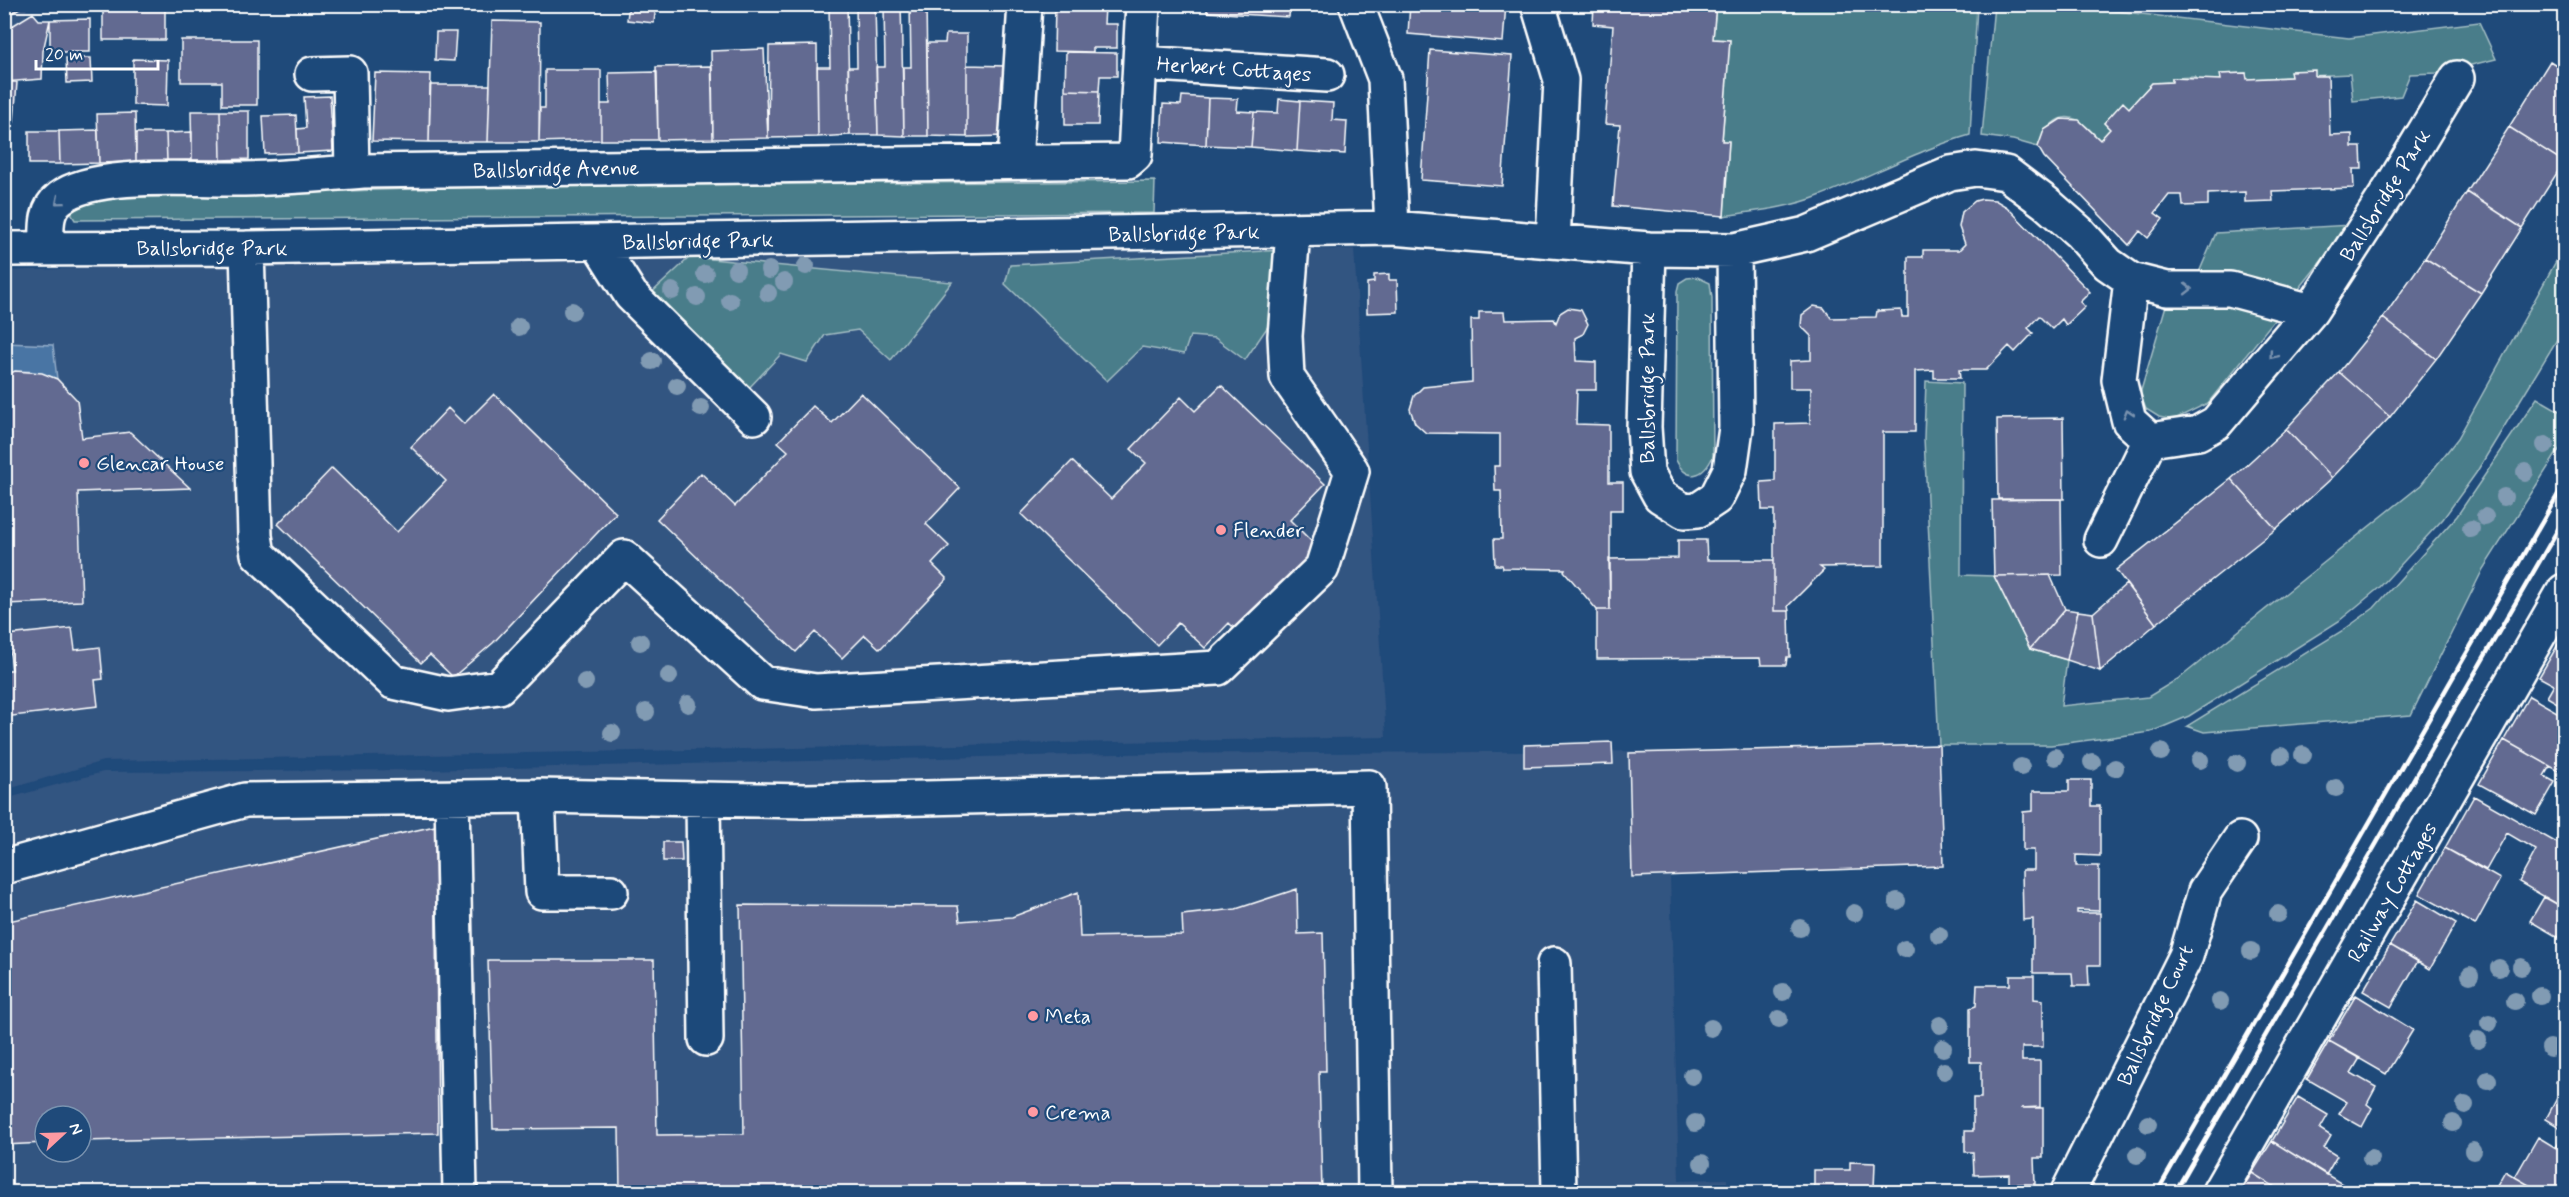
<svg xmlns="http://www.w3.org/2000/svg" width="2569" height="1197" font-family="Mynerve,sans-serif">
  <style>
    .built { fill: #335481; fill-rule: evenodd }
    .green { fill: #4a7d8a; stroke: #a4bec4; stroke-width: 1.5 }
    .water { fill: #4a75a4; stroke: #92acc8; stroke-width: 1.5 }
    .building { fill: #626b91; stroke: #fff; stroke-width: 1.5 }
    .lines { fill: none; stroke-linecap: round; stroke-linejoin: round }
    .minor-casing { stroke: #fff; stroke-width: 38 }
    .minor { stroke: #1f4a7a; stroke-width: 33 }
    .rail { stroke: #fff; stroke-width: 4.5 }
    .tree { fill: #819bb3 }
    .oneway { stroke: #7992af }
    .poi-dot { fill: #ff9aa2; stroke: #1f4a7a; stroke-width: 2 }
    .labels { text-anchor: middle; stroke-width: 4.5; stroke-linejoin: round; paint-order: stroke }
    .street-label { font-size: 21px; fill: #fff; stroke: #1f4a7a }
    .poi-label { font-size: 21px; fill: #fff; stroke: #1f4a7a; text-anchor: start }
  </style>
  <rect width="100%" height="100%" fill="#1f4a7a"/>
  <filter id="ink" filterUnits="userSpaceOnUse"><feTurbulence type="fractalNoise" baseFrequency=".0167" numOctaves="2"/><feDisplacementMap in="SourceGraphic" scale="12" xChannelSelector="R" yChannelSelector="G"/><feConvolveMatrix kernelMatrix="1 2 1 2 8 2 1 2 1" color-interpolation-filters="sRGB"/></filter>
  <g filter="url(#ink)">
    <path class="built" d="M4,5H27L14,122L5,121Z
      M1354,249L1386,737L103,761L5,790L4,271L219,263Z
      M1939,745L1943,866L1670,876L1679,1180L1727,1179V1192H5V799L103,772L422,770L1116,754L1859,750ZM45,1116H81V1152H45Z"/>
    <path class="green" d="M1716,5H1977L1970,135C1917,150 1870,177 1819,196C1789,208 1755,211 1724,216L1729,142L1722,141L1730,40L1713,39Z
      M1994,5H2064L2349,38L2479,22L2496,59L2438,73L2410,74L2401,96L2353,101L2350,74L2247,79L2246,73L2221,74V80L2196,81L2195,77L2172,78V82L2152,83L2129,108L2104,123L2110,129L2100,140C2094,134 2086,125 2079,121C2057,109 2044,131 2038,147L2013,140L1982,136Z
      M1155,181L1154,213L75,220L70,212L86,199L508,186Z
      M2350,225L2208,403L2173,420L2159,417L2146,409L2140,394L2167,302L2200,270L2216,233Z
      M2564,247V328L2476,473L2443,519L2380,587L2339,621L2189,716L2151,732L2051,745H1939L1924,438L1926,381L1962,383L1961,575L1994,576L2030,649L2067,660L2061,706L2148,697L2181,677L2421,485L2458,438Z
      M1285,250L1288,297L1245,360L1215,338L1190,336L1184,354L1142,347L1107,381L1005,284L1010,265Z
      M690,257L952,282L891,360L858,330L825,335L807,362L781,354L748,389L646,298Z
      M1697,277L1710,283L1712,298L1713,456C1704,477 1687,483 1676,460L1677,291L1679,283L1687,278Z
      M2537,398L2561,412L2564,406V442L2483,569L2411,715L2204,732L2187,726L2345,629L2374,608L2457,516Z"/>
    <path class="water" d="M5,343L53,345L57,379C40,372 22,367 5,376Z"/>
    <path class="building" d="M4,4H26L4,18Z
      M128,4H165V40H103V10H128Z
      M165,4H221V7L166,8Z
      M221,4H277V6L221,7Z
      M277,4H329V6H277Z
      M329,4H383V5L329,6Z
      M629,4H656L654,23L627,20Z
      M829,4H847L850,135L818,137L817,67H830Z
      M856,4H875L878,135H850L848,67H857Z
      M884,4H901L904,136L878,135L876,67H885Z
      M910,4H926L928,136H904L903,67H911Z
      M1207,4H1290L1289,17L1207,12Z
      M1410,4H1506L1503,42L1408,34Z
      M1594,4H1716L1713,39L1730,40L1722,141H1729L1724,216L1613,206L1620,125L1605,124L1613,26L1593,24Z
      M1055,6L1105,7L1104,24H1117V48H1093V52L1054,51Z
      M33,13L39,20H50L43,51L42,79L4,82V31Z
      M90,19V52H50V20Z
      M492,21L540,22L539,142H488Z
      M436,32H456L454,61L435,60Z
      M946,34H967V137L928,136L927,43H945Z
      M181,40H257V105H222V82H181Z
      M817,45L818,137L768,138L769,46Z
      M764,49L768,138L713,139L711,51Z
      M1430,50L1512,56L1502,186L1421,180Z
      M1066,52L1117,53V76H1100L1099,91L1065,90Z
      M66,58H91L92,82L67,83Z
      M133,59L168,60L167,106L133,105Z
      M2550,61L2564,70V162L2509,127Z
      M967,65L1006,66V136L967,137Z
      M712,66L713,139L658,140L656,67Z
      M545,70H601V140L539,142L540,108H545Z
      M2315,70V76H2328L2330,135L2352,134V147H2361L2362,169H2353L2354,188L2272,191L2273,201L2245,202V192L2208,194V205L2183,206L2182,195H2169L2155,213L2163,219L2148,238L2140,231L2129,245L2044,157L2038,147L2044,130L2061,119L2079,120L2100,140L2110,129L2104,123L2123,102L2129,108L2152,83L2172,82V78L2221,80L2220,74L2246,73L2247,79L2291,77L2290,71Z
      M657,72L658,140H601V104H610L609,73Z
      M375,73L431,74L429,142L372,141Z
      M4,82H17L14,122L4,121Z
      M430,85H490L488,142H429Z
      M1065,90L1099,91L1098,125H1065Z
      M330,96L333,151L298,153L297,129L306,128L304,97Z
      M1182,96L1208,98L1206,145L1161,142L1163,104L1181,105Z
      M1208,98L1238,99L1237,111L1254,112L1251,147L1206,145Z
      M1279,99L1300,101L1297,151L1251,147L1254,112L1278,113Z
      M1300,101L1333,103L1332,120L1347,121L1345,154L1297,151Z
      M191,111H220L221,160H192Z
      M220,111H249V159L221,160Z
      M135,113L136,162L99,163L97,114Z
      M296,115L298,153L265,154L263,116Z
      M4,126H10L9,162H4Z
      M2509,127L2564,162L2522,228L2467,192Z
      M98,130L99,163L60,164L59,131Z
      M29,131H59L60,164H29Z
      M192,132V160L167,161L166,133Z
      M136,133H166L167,161L136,162Z
      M2467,192L2522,228L2481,293L2425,258Z
      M1982,199L1995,200L2007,207L2090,292L2080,302L2085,307L2066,325L2062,319L2052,329L2039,316L2028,328L2033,333L2015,352L2009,346L1986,370H1959L1960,378H1934V370L1915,371V432H1883V566L1820,567L1824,570L1788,606L1789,611H1774V510H1762L1761,482L1775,481V424L1810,423L1811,388H1790V361L1811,360V336L1801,326L1802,315L1814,306L1824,308L1831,318L1876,317L1877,311L1901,310L1902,317H1908V257H1923V250H1959L1965,244L1959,227L1962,212L1975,201Z
      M2425,258L2481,293L2436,359L2383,318Z
      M1389,274V280H1397L1398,312L1367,313V283L1374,282V275Z
      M1568,308L1581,310L1588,324L1583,334L1575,338L1576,361L1596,362V390H1577L1576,424L1609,425V482H1623V510H1610V610H1597L1564,571L1565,569L1503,568L1502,565H1495L1494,539H1502L1501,491H1495L1494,466H1500V434L1426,433L1415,423L1410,409L1414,396L1423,387L1472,382L1471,320H1479V312H1504L1505,320L1554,319L1556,323L1560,313Z
      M2383,318L2436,359L2390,417L2339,372Z
      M15,371L42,373L57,379L77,400L82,438L130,432L190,488L78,492L82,601L4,604V376Z
      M2339,372L2390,417L2332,478L2286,429Z
      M1221,385L1325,484L1290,520L1319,549L1239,633L1229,623L1205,648L1178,623L1157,645L1021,514L1072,461L1111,499L1146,463L1131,449L1181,397L1195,411Z
      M861,393L960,488L926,524L949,546L932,564L947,579L880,649L865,635L842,658L815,632L796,652L657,519L701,473L735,506L788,451L778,442L813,406L832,423Z
      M494,394L616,513L493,643L453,677L430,655L421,663L278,524L332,468L397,532L446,481L411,447L448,408L464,424Z
      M2063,418L2064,499H1998L1997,419Z
      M2286,429L2332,478L2276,529L2231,479Z
      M2231,479L2276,529L2156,624L2116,570Z
      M2061,499L2062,575L1994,576L1992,500Z
      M1678,540H1706L1707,560H1774V611H1789L1790,657H1787L1786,665H1761L1760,658L1597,659V610H1610L1609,559L1678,558Z
      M2050,575L2065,609L2030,649L1994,576Z
      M2126,584L2156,624L2100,671L2093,613Z
      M2065,609L2078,611L2067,660L2030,649Z
      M2078,611L2093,613L2100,671L2067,660Z
      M72,628L75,650L100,647L103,679L95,680L98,706L4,717V654L6,670H12L8,635Z
      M2560,641L2564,644V707L2547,697L2554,685L2539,677Z
      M2529,696L2564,716V774L2504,740Z
      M2504,740L2550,766L2544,776L2555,782L2536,815L2479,784Z
      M1612,742L1613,764L1524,767V745Z
      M1939,745L1943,866L1632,877L1629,753Z
      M2069,780H2091V806H2100V856L2076,855V866H2099V911L2077,910V913H2100V965H2088L2089,986H2073L2072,973H2033V919L2023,920L2022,870H2034V850H2023V812L2033,811V791H2069Z
      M2474,796L2564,847V908L2519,882L2536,850L2507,833L2486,870L2445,848Z
      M435,826L438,1133L81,1141V1116H45V1143L4,1145V922Z
      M663,842H681L682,861H663Z
      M2445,848L2500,879L2475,925L2419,894Z
      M1297,889L1298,934L1323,933L1326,1071H1319L1322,1192H620L619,1128L493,1129L488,960H654L657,1135L744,1134L740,905L958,906L960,921L1012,917L1078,892L1080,937L1183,935L1182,915L1236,909Z
      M2544,897L2564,908V933L2561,939L2530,921Z
      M2417,900L2456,923L2430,969L2390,945Z
      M2390,945L2418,961L2391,1007L2363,991Z
      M2010,976H2034V999L2043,1000V1047H2022V1061H2040V1107L2021,1108H2043V1158H2034L2035,1184H2009V1174L1974,1175L1973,1152H1965V1131H1973V1098H1981V1062H1970V1008L1976,1006L1977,985H2010Z
      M2356,995L2413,1030L2386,1074L2329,1041Z
      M2329,1041L2360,1058L2351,1073L2376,1087L2367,1104L2372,1108L2362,1127L2339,1114L2347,1102L2307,1079Z
      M2564,1067V1130L2546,1119L2563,1087L2556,1082Z
      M2298,1097L2328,1115L2320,1129L2331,1136L2324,1148L2337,1156L2326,1175L2272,1141Z
      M2538,1137L2556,1148L2562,1137L2564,1138V1192H2541L2515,1177Z
      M2272,1141L2352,1190L2351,1192H2283L2252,1173Z
      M1850,1162L1875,1163L1874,1189H1882V1192H1814V1170H1850Z
      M2505,1171L2515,1177L2541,1192H2493Z
      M2252,1173L2283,1192H2240Z"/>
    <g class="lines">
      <g class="minor-casing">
        <path id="minor" d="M1356,4L1385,79L1392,228
          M1538,4L1561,80L1553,241
          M1141,63L1327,75
          M312,74L350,73L352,172
          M1015,162L1025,4
          M598,243L631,295L754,417
          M47,248C47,230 44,210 60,198C96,170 199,180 244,179C284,178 324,174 363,171L1128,161L1135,155L1143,4
          M247,248L255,536L258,554L393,682L448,694L499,687L624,557L762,683L816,691L1218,668L1322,568L1352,471L1287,377L1285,336L1293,231
          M4,249L247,248L1392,228L1649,249L1734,250L1806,234L1950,173L1976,169L2006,173L2046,203L2079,232L2108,264L2131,280L2167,289H2230L2311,311
          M1649,249L1644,427L1647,472L1660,496L1684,511L1698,510L1716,498L1730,470L1736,428L1734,250
          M2131,280L2119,380L2129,421L2150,440L2198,433L2216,423L2311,311L2392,186L2457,78
          M2101,540L2150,440
          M538,796L542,892H611
          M452,797L460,1192
          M703,799L706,1039
          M4,867L245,800L538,796L806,801L1369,787L1375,1192
          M1554,964L1559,1192
          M2068,1192L2186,956L2205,891L2240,839
          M2219,1192L2564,591"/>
      </g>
      <use href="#minor" class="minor"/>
      <path class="rail" d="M2157,1192L2564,484
        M2175,1192L2564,519"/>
    </g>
    <g class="tree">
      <circle cx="806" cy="266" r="9"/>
      <circle cx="736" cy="270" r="9"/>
      <circle cx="769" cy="270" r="9"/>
      <circle cx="705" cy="274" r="9"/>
      <circle cx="784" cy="282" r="9"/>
      <circle cx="672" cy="291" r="9"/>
      <circle cx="768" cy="293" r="9"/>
      <circle cx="697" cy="297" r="9"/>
      <circle cx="730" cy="301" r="9"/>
      <circle cx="572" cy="311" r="9"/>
      <circle cx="519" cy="327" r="9"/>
      <circle cx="652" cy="361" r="9"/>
      <circle cx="677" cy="386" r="9"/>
      <circle cx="701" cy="408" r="9"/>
      <circle cx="2545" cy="445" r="9"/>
      <circle cx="2525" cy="472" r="9"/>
      <circle cx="2504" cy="497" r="9"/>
      <circle cx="2485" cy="517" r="9"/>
      <circle cx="2471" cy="529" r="9"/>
      <circle cx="640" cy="642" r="9"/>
      <circle cx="669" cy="676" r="9"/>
      <circle cx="585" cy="682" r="9"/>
      <circle cx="688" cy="704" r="9"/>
      <circle cx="646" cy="712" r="9"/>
      <circle cx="612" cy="733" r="9"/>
      <circle cx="2161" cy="752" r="9"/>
      <circle cx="2303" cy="755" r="9"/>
      <circle cx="2281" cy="756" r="9"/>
      <circle cx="2055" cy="757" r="9"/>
      <circle cx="2200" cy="760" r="9"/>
      <circle cx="2092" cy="762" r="9"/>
      <circle cx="2237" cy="763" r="9"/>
      <circle cx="2021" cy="767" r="9"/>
      <circle cx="2115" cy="768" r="9"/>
      <circle cx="2336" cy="788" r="9"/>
      <circle cx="1897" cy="901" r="9"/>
      <circle cx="1854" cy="913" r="9"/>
      <circle cx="2278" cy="914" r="9"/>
      <circle cx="1800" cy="928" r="9"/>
      <circle cx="1939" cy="935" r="9"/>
      <circle cx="1905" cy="949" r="9"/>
      <circle cx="2251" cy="951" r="9"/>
      <circle cx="2521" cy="967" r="9"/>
      <circle cx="2499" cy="968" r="9"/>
      <circle cx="2470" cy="975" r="9"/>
      <circle cx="1783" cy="992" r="9"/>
      <circle cx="2540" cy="996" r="9"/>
      <circle cx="2220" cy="1001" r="9"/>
      <circle cx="2515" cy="1001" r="9"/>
      <circle cx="1779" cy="1019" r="9"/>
      <circle cx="2489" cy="1023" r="9"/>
      <circle cx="1940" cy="1025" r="9"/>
      <circle cx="1711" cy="1028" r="9"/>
      <circle cx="2478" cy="1040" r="9"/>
      <circle cx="1943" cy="1048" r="9"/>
      <circle cx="2550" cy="1048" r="9"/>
      <circle cx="1944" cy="1071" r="9"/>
      <circle cx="1692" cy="1076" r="9"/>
      <circle cx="2488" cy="1080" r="9"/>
      <circle cx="2465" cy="1105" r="9"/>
      <circle cx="1695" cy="1123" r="9"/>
      <circle cx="2453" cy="1123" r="9"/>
      <circle cx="2148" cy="1124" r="9"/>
      <circle cx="2473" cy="1151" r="9"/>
      <circle cx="2137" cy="1155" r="9"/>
      <circle cx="2371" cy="1158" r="9"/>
      <circle cx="1702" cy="1163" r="9"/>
    </g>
    <defs><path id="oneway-chevron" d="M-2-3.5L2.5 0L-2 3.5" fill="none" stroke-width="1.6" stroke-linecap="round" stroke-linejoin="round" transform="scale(1.5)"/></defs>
    <g class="oneway">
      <use href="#oneway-chevron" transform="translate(59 201) rotate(140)"/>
      <use href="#oneway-chevron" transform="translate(2188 289)"/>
      <use href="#oneway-chevron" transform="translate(2273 355) rotate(130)"/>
      <use href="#oneway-chevron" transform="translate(2128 413) rotate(-107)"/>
    </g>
  </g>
  <g class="poi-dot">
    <circle cx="84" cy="463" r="6"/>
    <circle cx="1221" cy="530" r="6"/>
    <circle cx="1033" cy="1016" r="6"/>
    <circle cx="1033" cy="1112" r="6"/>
  </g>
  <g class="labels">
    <g class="street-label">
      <text transform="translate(1234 69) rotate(4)" y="7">Herbert Cottages</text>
      <text transform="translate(556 169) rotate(-1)" y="7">Ballsbridge Avenue</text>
      <text transform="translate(2385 195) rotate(-58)" y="7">Ballsbridge Park</text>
      <text transform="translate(1184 233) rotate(-1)" y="7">Ballsbridge Park</text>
      <text transform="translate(698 241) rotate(-1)" y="7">Ballsbridge Park</text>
      <text x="212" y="255">Ballsbridge Park</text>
      <text transform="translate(1647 388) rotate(-90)" y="7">Ballsbridge Park</text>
      <text transform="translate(2392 892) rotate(-60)" y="7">Railway Cottages</text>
      <text transform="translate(2155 1015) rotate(-65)" y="7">Ballsbridge Court</text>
    </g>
    <g class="poi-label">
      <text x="96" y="470">Glencar House</text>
      <text x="1233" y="537">Flender</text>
      <text x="1045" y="1023">Meta</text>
      <text x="1045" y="1119">Crema</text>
    </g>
  </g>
  <rect width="2569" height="1197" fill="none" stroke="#1f4a7a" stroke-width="24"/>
  <rect x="12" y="12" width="2545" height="1173" fill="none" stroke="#fff" stroke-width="2" filter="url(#ink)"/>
  <g transform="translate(63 1134) rotate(68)"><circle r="28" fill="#1f4a7a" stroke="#7992af" stroke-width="1.5"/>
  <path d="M0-4.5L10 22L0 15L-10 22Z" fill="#ff9aa2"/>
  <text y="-9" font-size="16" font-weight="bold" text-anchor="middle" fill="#ffffff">N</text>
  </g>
  <path d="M36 60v9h122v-9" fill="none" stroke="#ffffff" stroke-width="3"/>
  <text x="45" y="60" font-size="18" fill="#ffffff" stroke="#1f4a7a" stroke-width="4.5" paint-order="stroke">20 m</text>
</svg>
